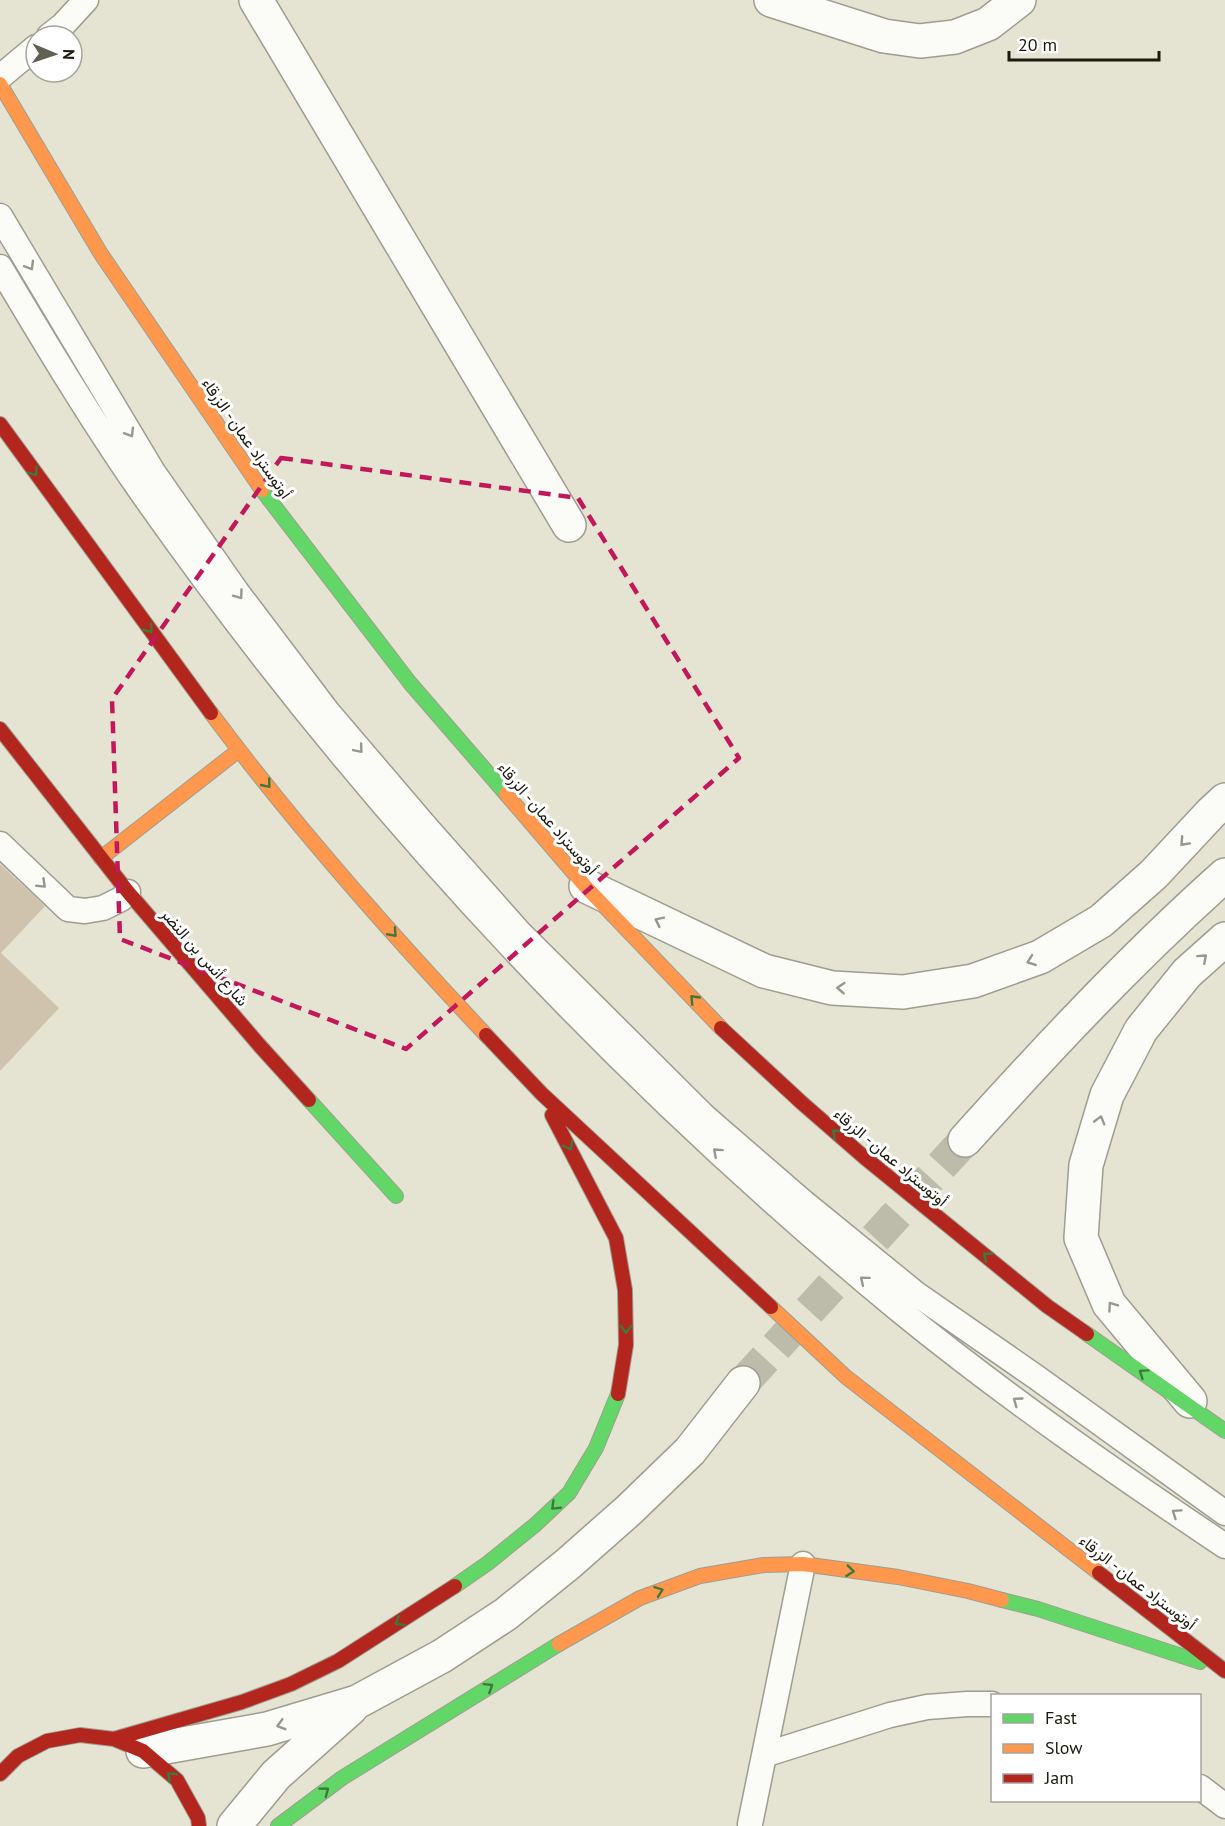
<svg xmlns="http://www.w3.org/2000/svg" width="1225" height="1826" font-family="'PT Sans',Vazirmatn,sans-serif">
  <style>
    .building { fill: #d0c3ad }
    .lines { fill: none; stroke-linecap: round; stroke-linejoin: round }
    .street-tunnel { stroke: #bdbbaa; stroke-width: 33; stroke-dasharray: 33 16; stroke-linecap: butt }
    .lane-casing { stroke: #9f9d90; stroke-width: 27 }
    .street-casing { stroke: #9f9d90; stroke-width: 36 }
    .fast-casing { stroke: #9f9d90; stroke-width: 16 }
    .slow-casing { stroke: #9f9d90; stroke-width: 16 }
    .jam-casing { stroke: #9f9d90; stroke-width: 16 }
    .lane { stroke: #fbfbf8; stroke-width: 24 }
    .street { stroke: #fbfbf8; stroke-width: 33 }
    .fast { stroke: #63d668; stroke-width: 14 }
    .slow { stroke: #ff974d; stroke-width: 14 }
    .jam { stroke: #b3261e; stroke-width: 14 }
    .oneway { stroke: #97968f }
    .oneway2 { stroke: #40783b }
    .marked { fill: none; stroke: #c2185b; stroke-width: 4.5; stroke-dasharray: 12 8; stroke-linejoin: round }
    .labels { text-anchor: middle; stroke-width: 6; stroke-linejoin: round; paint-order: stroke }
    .street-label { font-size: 16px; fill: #1c1a0e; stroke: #fff }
  </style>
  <rect width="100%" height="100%" fill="#e5e3d1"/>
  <path class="building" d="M0,864L45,906L1,953L59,1008L0,1071Z"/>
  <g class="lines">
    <path class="street-tunnel" d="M743,1383L965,1140"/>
    <g class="lane-casing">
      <path id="lane" d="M49,36L63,25L86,0
        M0,77L36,47
        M0,216L153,472L237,592L327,711L426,827L519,932L705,1117L802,1201L915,1293L1036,1377L1225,1513
        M0,267C44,341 89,416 138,487C354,796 607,1069 898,1309C1002,1394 1113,1471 1225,1546
        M0,844L68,909L85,911L103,908L121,899L128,892
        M764,1755L890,1715L927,1707L967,1704H992
        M1200,1787L1225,1806
        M750,1824L803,1564"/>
    </g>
    <g class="street-casing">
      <path id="street" d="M256,0L569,525
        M771,0L884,36L920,41L955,37L988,24L1019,0
        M586,886L764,971L832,988L903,992L973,981L1040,957L1101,921L1154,874L1211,813L1225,800
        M965,1140C1048,1048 1132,958 1225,875
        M1190,1401L1109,1304L1081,1238L1086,1165L1107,1095L1141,1030L1187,973L1225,939
        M143,1751L267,1729L357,1702L442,1656L506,1614L569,1563L629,1510L690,1451L743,1383
        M234,1826L276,1775L351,1708"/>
    </g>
    <g class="fast-casing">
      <path id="fast" d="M262,490L410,683L506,794
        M309,1100L396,1196
        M1087,1334L1225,1431
        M455,1586L488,1563L535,1525L569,1493L596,1448L618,1394
        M1002,1600L1038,1609L1200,1662
        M278,1826L342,1778L559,1644"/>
    </g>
    <g class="slow-casing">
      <path id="slow" d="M0,84L101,254L262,490
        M211,713C295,826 389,932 486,1035
        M506,794L585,886L721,1028
        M101,858L239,750
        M771,1307L846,1377L1099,1573
        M559,1644L640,1598L700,1576L764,1565L803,1564L898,1577L968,1591L1002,1600"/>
    </g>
    <g class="jam-casing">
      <path id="jam" d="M0,424L211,713
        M0,729L128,892L260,1046L309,1100
        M721,1028L802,1103L864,1157L1047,1306L1087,1334
        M486,1035L542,1094L771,1307
        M552,1115L616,1238L625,1290L626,1345L618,1394
        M1099,1573L1225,1671
        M114,1739L242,1702L291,1684L338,1661L455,1586
        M0,1774L18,1756L47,1741L80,1735L114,1739L143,1751L177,1780L198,1818L199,1826"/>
    </g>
    <use href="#lane" class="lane"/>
    <use href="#street" class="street"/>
    <use href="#fast" class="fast"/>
    <use href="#slow" class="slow"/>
    <use href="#jam" class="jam"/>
  </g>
  <defs><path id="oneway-chevron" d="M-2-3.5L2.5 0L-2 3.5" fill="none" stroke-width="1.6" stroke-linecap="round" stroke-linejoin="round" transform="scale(1.5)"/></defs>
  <g class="oneway">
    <use href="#oneway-chevron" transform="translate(30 266) rotate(59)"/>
    <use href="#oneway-chevron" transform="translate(130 433) rotate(59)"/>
    <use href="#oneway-chevron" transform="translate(239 595) rotate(54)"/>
    <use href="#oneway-chevron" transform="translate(359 749) rotate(50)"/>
    <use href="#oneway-chevron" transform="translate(1184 842) rotate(133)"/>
    <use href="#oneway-chevron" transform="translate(42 884) rotate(44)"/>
    <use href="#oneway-chevron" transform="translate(659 921) rotate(-154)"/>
    <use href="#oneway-chevron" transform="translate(1203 958) rotate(-42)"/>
    <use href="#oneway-chevron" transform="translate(1031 961) rotate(160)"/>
    <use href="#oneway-chevron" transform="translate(841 988) rotate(-176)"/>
    <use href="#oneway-chevron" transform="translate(1100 1120) rotate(-74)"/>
    <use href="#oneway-chevron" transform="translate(717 1152) rotate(-138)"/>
    <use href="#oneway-chevron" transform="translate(864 1280) rotate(-140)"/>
    <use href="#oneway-chevron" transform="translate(1112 1306) rotate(-125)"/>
    <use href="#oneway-chevron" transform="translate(1017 1401) rotate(-144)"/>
    <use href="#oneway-chevron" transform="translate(1176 1513) rotate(-146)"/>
    <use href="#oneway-chevron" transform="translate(281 1725) rotate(164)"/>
  </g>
  <g class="oneway2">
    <use href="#oneway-chevron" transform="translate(34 472) rotate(54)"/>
    <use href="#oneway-chevron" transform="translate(149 629) rotate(53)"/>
    <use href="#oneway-chevron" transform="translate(267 784) rotate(51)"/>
    <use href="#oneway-chevron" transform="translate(393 933) rotate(48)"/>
    <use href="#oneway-chevron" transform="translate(694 999) rotate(-134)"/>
    <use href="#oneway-chevron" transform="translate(836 1133) rotate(-139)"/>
    <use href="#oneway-chevron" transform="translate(569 1146) rotate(63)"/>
    <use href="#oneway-chevron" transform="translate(987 1256) rotate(-141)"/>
    <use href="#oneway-chevron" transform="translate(626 1329) rotate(89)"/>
    <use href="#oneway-chevron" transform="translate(1143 1373) rotate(-145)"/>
    <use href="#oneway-chevron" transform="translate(555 1506) rotate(136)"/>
    <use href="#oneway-chevron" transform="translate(850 1571) rotate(7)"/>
    <use href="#oneway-chevron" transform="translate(659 1591) rotate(-20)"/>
    <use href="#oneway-chevron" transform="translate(399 1622) rotate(148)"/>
    <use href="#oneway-chevron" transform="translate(489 1687) rotate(-32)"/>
    <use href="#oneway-chevron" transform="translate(171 1776) rotate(-136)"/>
    <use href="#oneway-chevron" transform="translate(325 1791) rotate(-37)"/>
  </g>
  <path class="marked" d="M281,458L578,498L739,758L406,1049L120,939L112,699Z"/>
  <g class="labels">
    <g class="street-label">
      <text transform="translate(247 438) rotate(55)" y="6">أوتوستراد عمان - الزرقاء</text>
      <text transform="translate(548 818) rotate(49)" y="6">أوتوستراد عمان - الزرقاء</text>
      <text transform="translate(205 957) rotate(49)" y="6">شارع أنس بن النضر</text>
      <text transform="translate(891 1157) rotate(40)" y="6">أوتوستراد عمان - الزرقاء</text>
      <text transform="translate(1138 1582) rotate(38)" y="6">أوتوستراد عمان - الزرقاء</text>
    </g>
  </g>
  <rect x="991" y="1694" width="210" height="108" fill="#ffffff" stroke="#a4a39f" stroke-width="1.5"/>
  <rect x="1003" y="1714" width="30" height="9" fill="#63d668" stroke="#a4a39f" stroke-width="1.5"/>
  <text x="1045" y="1724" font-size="18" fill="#1c1a0e">Fast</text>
  <rect x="1003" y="1744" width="30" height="9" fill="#ff974d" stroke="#a4a39f" stroke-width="1.5"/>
  <text x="1045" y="1754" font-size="18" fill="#1c1a0e">Slow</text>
  <rect x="1003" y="1774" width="30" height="9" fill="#b3261e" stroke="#a4a39f" stroke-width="1.5"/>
  <text x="1045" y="1784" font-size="18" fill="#1c1a0e">Jam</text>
  <g transform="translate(54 54) rotate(92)"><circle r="28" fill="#ffffff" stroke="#a4a39f" stroke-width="1.5"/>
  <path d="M0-4.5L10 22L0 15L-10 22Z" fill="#626052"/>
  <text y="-9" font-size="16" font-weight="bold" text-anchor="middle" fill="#1c1a0e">N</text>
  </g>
  <path d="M1009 51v9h150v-9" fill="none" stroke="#1c1a0e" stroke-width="3"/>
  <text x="1018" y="51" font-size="18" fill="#1c1a0e" stroke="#ffffff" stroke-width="4.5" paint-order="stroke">20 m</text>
</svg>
